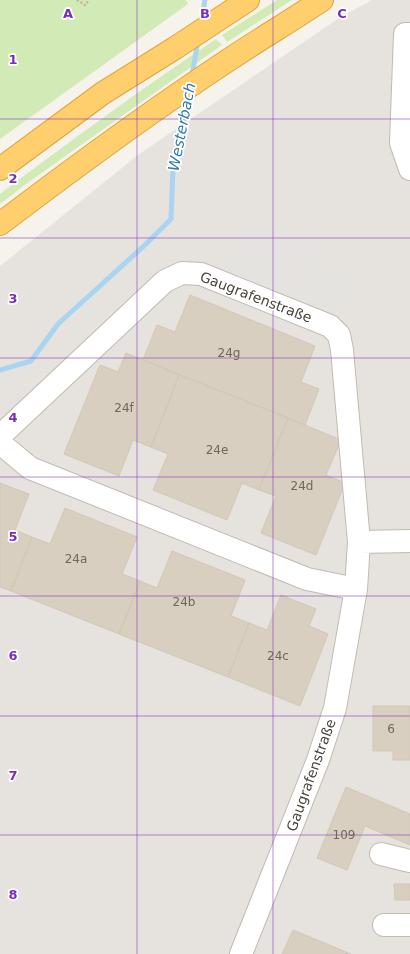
<svg xmlns="http://www.w3.org/2000/svg" width="410" height="954" font-family="'DejaVu Sans',sans-serif">
  <style>
    .industrial { fill: #e6e2dd }
    .green { fill: #d2eab5 }
    .parking { fill: #e5e3e0 }
    .lines { fill: none; stroke-linecap: round; stroke-linejoin: round }
    .stream { stroke: #a9d4f2; stroke-width: 5 }
    .building { fill: #d8cfc1; stroke: #d3c7b4 }
    .minor-casing { stroke: #c2bbae; stroke-width: 24 }
    .highway-casing { stroke: #e0a43c; stroke-width: 24 }
    .path { stroke: #c4b79f; stroke-width: 2.5; stroke-dasharray: 2 2; stroke-linecap: butt }
    .minor { stroke: #fff; stroke-width: 22 }
    .highway { stroke: #ffcf6e; stroke-width: 22 }
    .grid { fill: none; stroke: #7b2cbf; stroke-width: 1; stroke-opacity: 0.55 }
    .labels { text-anchor: middle; stroke-width: 3.5; stroke-linejoin: round; paint-order: stroke }
    .number-label { font-size: 12px; fill: #6e675b }
    .street-label { font-size: 14px; fill: #4b4439; stroke: #fff }
    .water-label { font-size: 15px; font-style: italic; fill: #2e7ab2; stroke: #fff }
    .grid-label { font-size: 13px; text-anchor: middle; font-weight: bold; fill: #7b2cbf; stroke: #fff; stroke-width: 3.5; stroke-linejoin: round; paint-order: stroke }
  </style>
  <rect width="100%" height="100%" fill="#f6f3ec"/>
  <path class="industrial" d="M372,0H410V954H0V266L138,155L339,18Z"/>
  <path class="green" d="M0,0H186L188,4L0,139Z
    M277,0H292L227,42L222,35Z
    M216,39L222,45L26,184L0,204V194C71,140 143,88 216,39Z"/>
  <path class="parking" d="M249,221L324,250L318,267L352,280L336,320L227,278Z"/>
  <g class="lines">
    <path class="stream" d="M201,23L205,0
      M192,76L198,40
      M0,370L31,361L58,324L145,245L171,219L173,169L184,123L189,94"/>
  </g>
  <path class="building" d="M190,295L315,346L301,382L319,389L305,425L143,360L157,325L175,332Z
    M126,353L179,375L151,447L133,440L119,476L64,454L100,365L118,372Z
    M179,375L288,418L259,490L242,483L227,520L153,490L168,454L151,447Z
    M288,418L341,440L326,475L345,483L316,555L261,533L276,496L259,490Z
    M0,483L29,494L15,530L32,537L11,591L0,587Z
    M65,508L137,537L122,574L140,581L119,634L11,591L32,537L50,544Z
    M172,551L245,580L231,616L249,623L228,677L119,634L140,581L157,588Z
    M281,595L316,609L309,626L328,634L300,706L228,677L249,623L267,630Z
    M373,706H410V760H393V751H373Z
    M346,787L410,814V845L365,826L347,870L317,858Z
    M394,884H410V900H395Z
    M293,930L351,954H282Z"/>
  <g class="lines">
    <g class="minor-casing">
      <path id="minor" d="M410,34H405L401,143L410,169
        M0,436L165,281L182,273L201,274L330,326L339,335L342,350L359,542L356,589L335,708L318,760L241,954
        M0,443L30,468L307,579L356,589
        M359,542L410,541
        M381,854L410,861
        M384,925H410"/>
    </g>
    <g class="highway-casing">
      <path id="highway" d="M0,169L103,93L175,48L248,0
        M0,224C75,167 151,111 230,59C260,39 292,20 322,0"/>
    </g>
    <path class="path" d="M77,0L85,5L89,0"/>
    <use href="#minor" class="minor"/>
    <use href="#highway" class="highway"/>
  </g>
  <path class="grid" d="M137,0V954M273,0V954M0,119H410M0,238H410M0,358H410M0,477H410M0,596H410M0,716H410M0,835H410"/>
  <g class="labels">
    <g class="number-label">
      <text x="229" y="357">24g</text>
      <text x="124" y="412">24f</text>
      <text x="217" y="454">24e</text>
      <text x="302" y="490">24d</text>
      <text x="76" y="563">24a</text>
      <text x="184" y="606">24b</text>
      <text x="278" y="660">24c</text>
      <text x="391" y="733">6</text>
      <text x="344" y="839">109</text>
    </g>
    <g class="street-label">
      <text transform="translate(256 297) rotate(21)" y="5">Gaugrafenstraße</text>
      <text transform="translate(311 775) rotate(-70)" y="5">Gaugrafenstraße</text>
    </g>
    <g class="water-label">
      <text transform="translate(182 127) rotate(-79)" y="5">Westerbach</text>
    </g>
  </g>
  <g class="grid-label">
    <text x="68" y="18">A</text>
    <text x="205" y="18">B</text>
    <text x="342" y="18">C</text>
    <text x="13" y="64">1</text>
    <text x="13" y="183">2</text>
    <text x="13" y="303">3</text>
    <text x="13" y="422">4</text>
    <text x="13" y="541">5</text>
    <text x="13" y="660">6</text>
    <text x="13" y="780">7</text>
    <text x="13" y="899">8</text>
  </g>
</svg>
